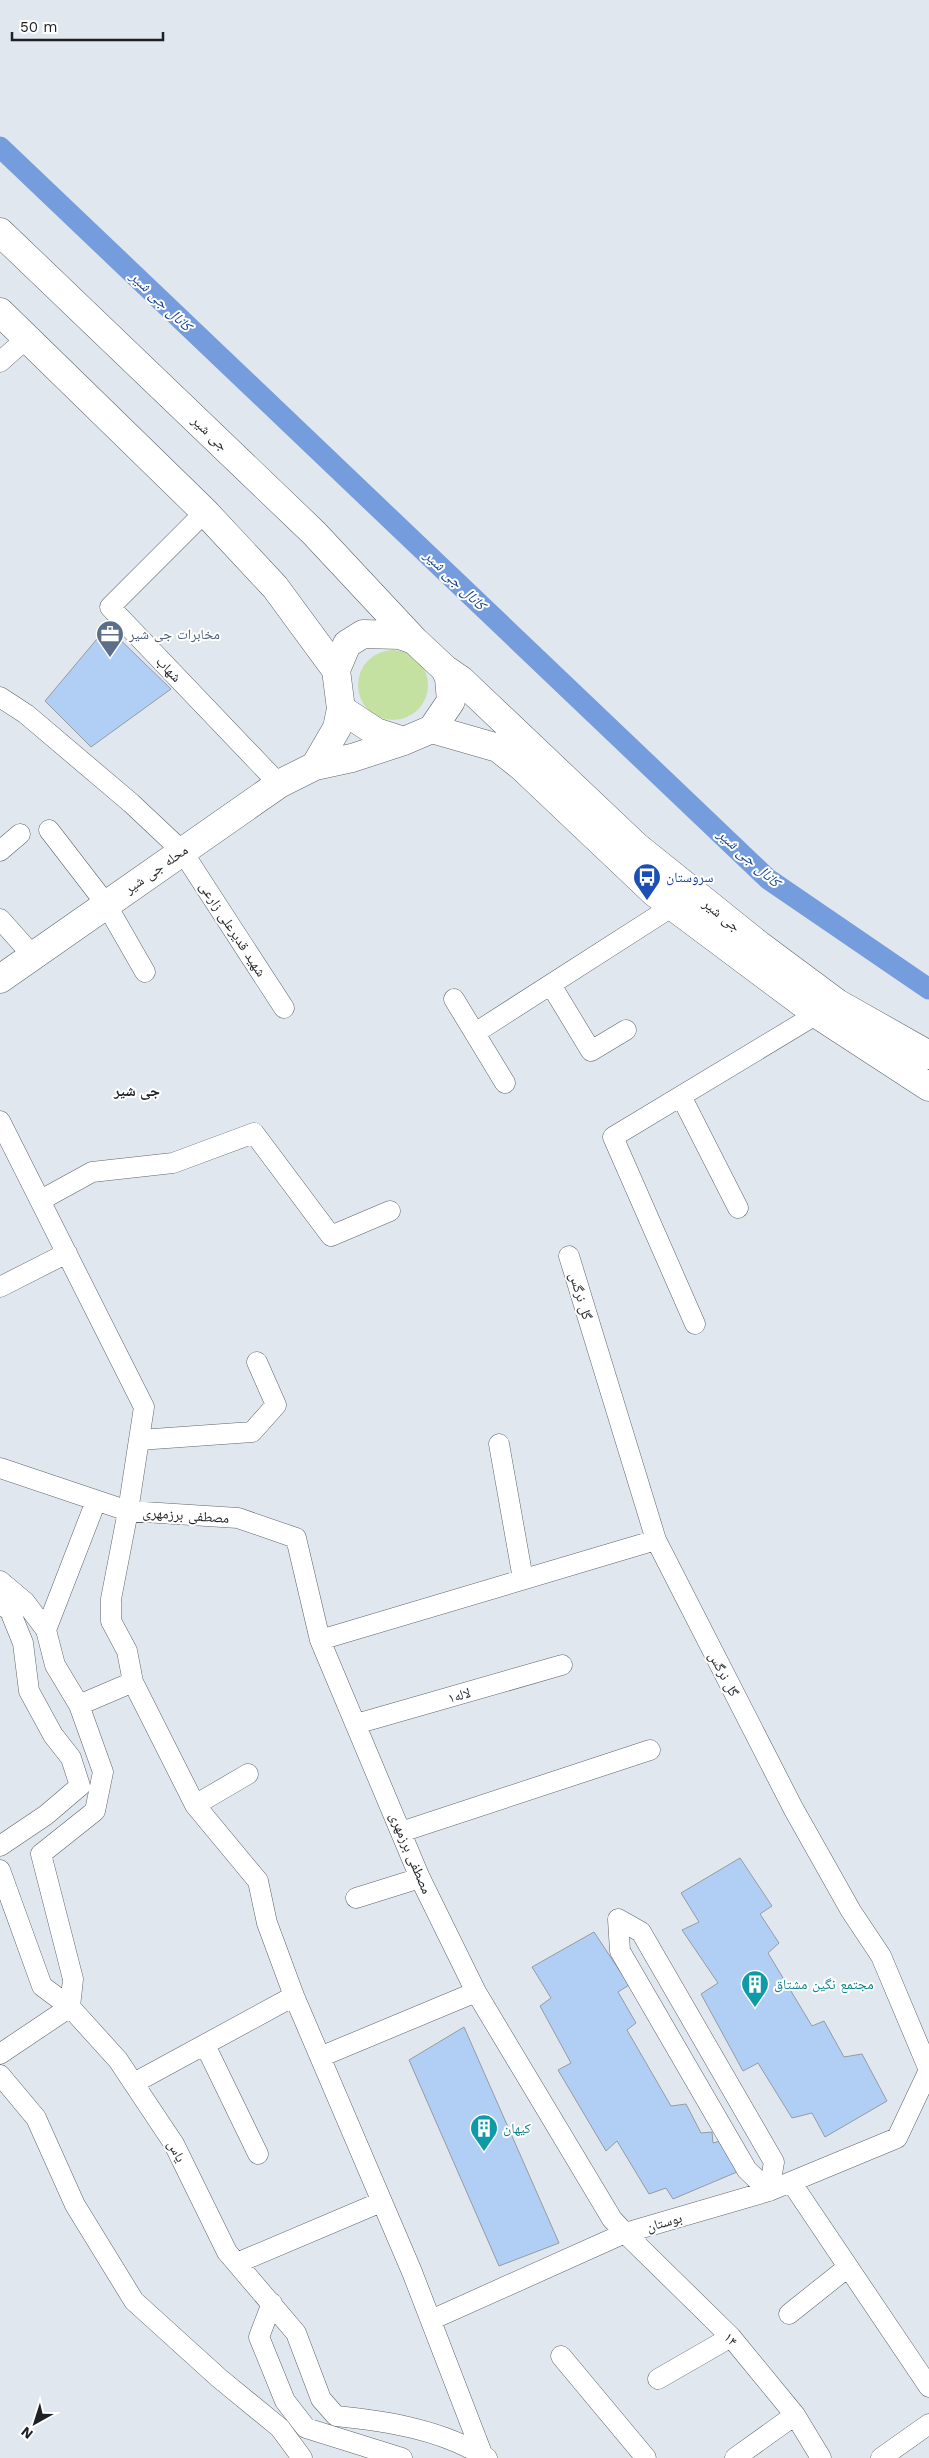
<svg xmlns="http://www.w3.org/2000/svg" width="929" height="2458" font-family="'Work Sans','Noto Naskh Arabic',sans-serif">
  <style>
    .green { fill: #c4e1a1 }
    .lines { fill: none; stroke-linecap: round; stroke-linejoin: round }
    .canal { stroke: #759cdc; stroke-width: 21 }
    .building { fill: #b1cff5; stroke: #959ba3 }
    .minor-casing { stroke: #5f646b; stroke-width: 21 }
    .secondary-casing { stroke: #5f646b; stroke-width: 29 }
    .minor { stroke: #fff; stroke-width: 20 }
    .secondary { stroke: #fff; stroke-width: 28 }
    .labels { text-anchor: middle; stroke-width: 4; stroke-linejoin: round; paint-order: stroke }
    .street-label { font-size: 14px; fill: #1e2023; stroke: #fff }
    .service-label { font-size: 14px; fill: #4e5e75; stroke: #fff; text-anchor: start }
    .transit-label { font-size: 14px; fill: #164399; stroke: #fff; text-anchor: start }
    .culture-label { font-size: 14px; fill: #0d838f; stroke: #fff; text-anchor: start }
    .water-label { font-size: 15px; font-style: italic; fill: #184590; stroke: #fff }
    .neighbourhood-label { font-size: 15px; font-weight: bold; fill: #1e2023; stroke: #fff }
  </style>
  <rect width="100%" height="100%" fill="#e0e7ef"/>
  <path class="green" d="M358 685a35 35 0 1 1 70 0a35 35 0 1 1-70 0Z"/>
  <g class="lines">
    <path class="canal" d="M0,147L768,879L929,989"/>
  </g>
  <path class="building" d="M107,627L171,689L91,747L45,701Z
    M740,1858L772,1906L760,1914L779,1943L768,1953L812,2026L824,2021L844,2057L862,2054L887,2101L825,2137L812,2113L792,2118L758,2063L743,2071L701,1994L718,1983L682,1930L699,1922L681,1893Z
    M594,1932L629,1985L618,1992L636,2023L627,2030L671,2106L686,2104L701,2133L712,2132L713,2143L724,2140L737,2172L673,2199L666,2188L649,2194L617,2141L606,2151L558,2070L571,2063L540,2006L551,1998L532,1967Z
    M464,2027L559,2243L499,2266L409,2060Z"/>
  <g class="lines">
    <g class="minor-casing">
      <path id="minor" d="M0,362L27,338
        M205,512L110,607L279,784
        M0,697L26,714L131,803L182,851L284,1008
        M49,830L106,904L145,972
        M0,851L20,834
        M0,919L33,956
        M551,985L591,1051L626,1030
        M454,999L505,1083
        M475,1033L673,906
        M681,1096L738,1208
        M0,1121L144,1407L128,1511L238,1518L296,1538L320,1640L420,1878L476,1992L612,2219L625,2233L769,2191L897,2138L929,2070
        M41,1200L92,1172L173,1163L254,1133L331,1236L390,1211
        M569,1256L656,1540L793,1808L851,1911L881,1956L929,2070
        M0,1287L67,1253
        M695,1324L613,1137L817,1014
        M139,1440L252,1432L276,1405L257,1362
        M499,1444L523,1579
        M0,1468L128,1511L111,1599V1621L127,1651L133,1682
        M0,1581L25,1602L46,1630L55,1665L79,1705L103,1772L95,1811L41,1854L73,1979L70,2007
        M0,1603L10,1611L23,1643L29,1691L53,1735L71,1758L80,1786L46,1815L0,1846
        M46,1630L96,1501
        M320,1640L656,1540
        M79,1705L133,1682L195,1805L258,1881L267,1923L294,1996L412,2272L483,2456
        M356,1724L562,1665
        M195,1805L248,1774
        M401,1832L650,1750
        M0,1870L42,1986L70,2007L118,2060L174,2144L227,2252L296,2333L321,2399L336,2416C387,2421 443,2430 487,2458
        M356,1898L420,1878
        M618,1919L641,1932L774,2162L769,2191L747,2170L620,1951Z
        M205,2045L258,2154
        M0,2054L70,2007
        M320,2057L476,1992
        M0,2075L36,2118L75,2205L134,2301L219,2378L280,2428L302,2458
        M134,2083L294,1996
        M791,2182L929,2387
        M237,2263L381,2202
        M272,2303L259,2337L285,2401L306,2428L402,2458
        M789,2314L848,2267
        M431,2320L625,2233L731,2337L795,2415L821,2458
        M561,2356L646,2458
        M658,2379L731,2337
        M735,2458L795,2415
        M881,2458L929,2424"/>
    </g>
    <g class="secondary-casing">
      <path id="secondary" d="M0,232L314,533L414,640L445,669L449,678L451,701L432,729L404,741L376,732L341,709L336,670L347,644L363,634L400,635L414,640
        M0,312L205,512L275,587L336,670
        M445,669L461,680L636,846L759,945L837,1003L929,1055
        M432,729L498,748L522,767L655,893L817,1014L929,1087
        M315,766L337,728L341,709
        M0,979L279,784L315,766L352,758L404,741"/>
    </g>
    <use href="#minor" class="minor"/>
    <use href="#secondary" class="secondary"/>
  </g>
  <defs>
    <g id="office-pin" transform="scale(1.4375)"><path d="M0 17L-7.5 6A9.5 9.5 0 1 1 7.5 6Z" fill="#5c6f8a" stroke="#fff"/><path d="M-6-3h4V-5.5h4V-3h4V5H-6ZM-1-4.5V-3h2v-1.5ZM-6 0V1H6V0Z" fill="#fff"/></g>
    <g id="bus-pin" transform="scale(1.4375)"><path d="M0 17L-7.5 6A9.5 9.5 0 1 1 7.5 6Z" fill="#1a4fb4" stroke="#fff"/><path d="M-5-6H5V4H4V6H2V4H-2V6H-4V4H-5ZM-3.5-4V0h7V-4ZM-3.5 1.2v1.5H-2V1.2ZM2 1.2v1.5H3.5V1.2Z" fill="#fff"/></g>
    <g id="building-pin" transform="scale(1.4375)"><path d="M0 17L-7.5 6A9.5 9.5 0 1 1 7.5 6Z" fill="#0f9aa8" stroke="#fff"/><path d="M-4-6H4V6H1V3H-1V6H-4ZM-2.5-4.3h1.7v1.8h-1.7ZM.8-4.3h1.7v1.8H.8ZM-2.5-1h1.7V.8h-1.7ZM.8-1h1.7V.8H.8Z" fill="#fff"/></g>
  </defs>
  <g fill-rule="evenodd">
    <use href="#office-pin" x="110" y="634"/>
    <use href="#bus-pin" x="647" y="877"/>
    <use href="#building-pin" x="755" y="1984"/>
    <use href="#building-pin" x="484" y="2128"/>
  </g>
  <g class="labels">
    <g class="street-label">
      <text transform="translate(210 433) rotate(44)" y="5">جی شیر</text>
      <text transform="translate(169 669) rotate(46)" y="5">شهاب</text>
      <text transform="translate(156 869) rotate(-35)" y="5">محله جی شیر</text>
      <text transform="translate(722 915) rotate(39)" y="5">جی شیر</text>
      <text transform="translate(233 929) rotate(57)" y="5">شهید قدیرعلی زارعی</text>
      <text transform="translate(581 1296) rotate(73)" y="5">گل نرگس</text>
      <text transform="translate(186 1515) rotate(4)" y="5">مصطفی برزمهری</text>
      <text transform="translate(724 1674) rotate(62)" y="5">گل نرگس</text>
      <text transform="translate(459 1695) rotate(-16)" y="5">لاله۱</text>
      <text transform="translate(411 1853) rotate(67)" y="5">مصطفی برزمهری</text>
      <text transform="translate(177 2151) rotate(62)" y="5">یاس</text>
      <text transform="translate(664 2222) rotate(-16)" y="5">بوستان</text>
      <text transform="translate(731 2339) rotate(48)" y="5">۱۴</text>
    </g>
    <g class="service-label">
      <text x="129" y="639">مخابرات جی شیر</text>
    </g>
    <g class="transit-label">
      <text x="666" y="882">سروستان</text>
    </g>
    <g class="culture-label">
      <text x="774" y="1989">مجتمع نگین مشتاق</text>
      <text x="503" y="2133">کیهان</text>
    </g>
    <g class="water-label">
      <text transform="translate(161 301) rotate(44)" y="5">کانال جی شیر</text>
      <text transform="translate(455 580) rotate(44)" y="5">کانال جی شیر</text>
      <text transform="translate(749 858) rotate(42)" y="5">کانال جی شیر</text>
    </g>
    <g class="neighbourhood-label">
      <text x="137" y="1096">جی شیر</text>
    </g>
  </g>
  <g transform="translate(35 2423) rotate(219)" stroke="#ffffff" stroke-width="4" paint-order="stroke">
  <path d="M0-4L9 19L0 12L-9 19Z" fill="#1e2023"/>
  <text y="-8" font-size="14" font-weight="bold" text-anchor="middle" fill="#1e2023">N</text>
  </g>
  <path d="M12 32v8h151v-8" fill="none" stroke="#1e2023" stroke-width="2.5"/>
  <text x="20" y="32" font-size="15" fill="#1e2023" stroke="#ffffff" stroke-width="4" paint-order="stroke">50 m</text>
</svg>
